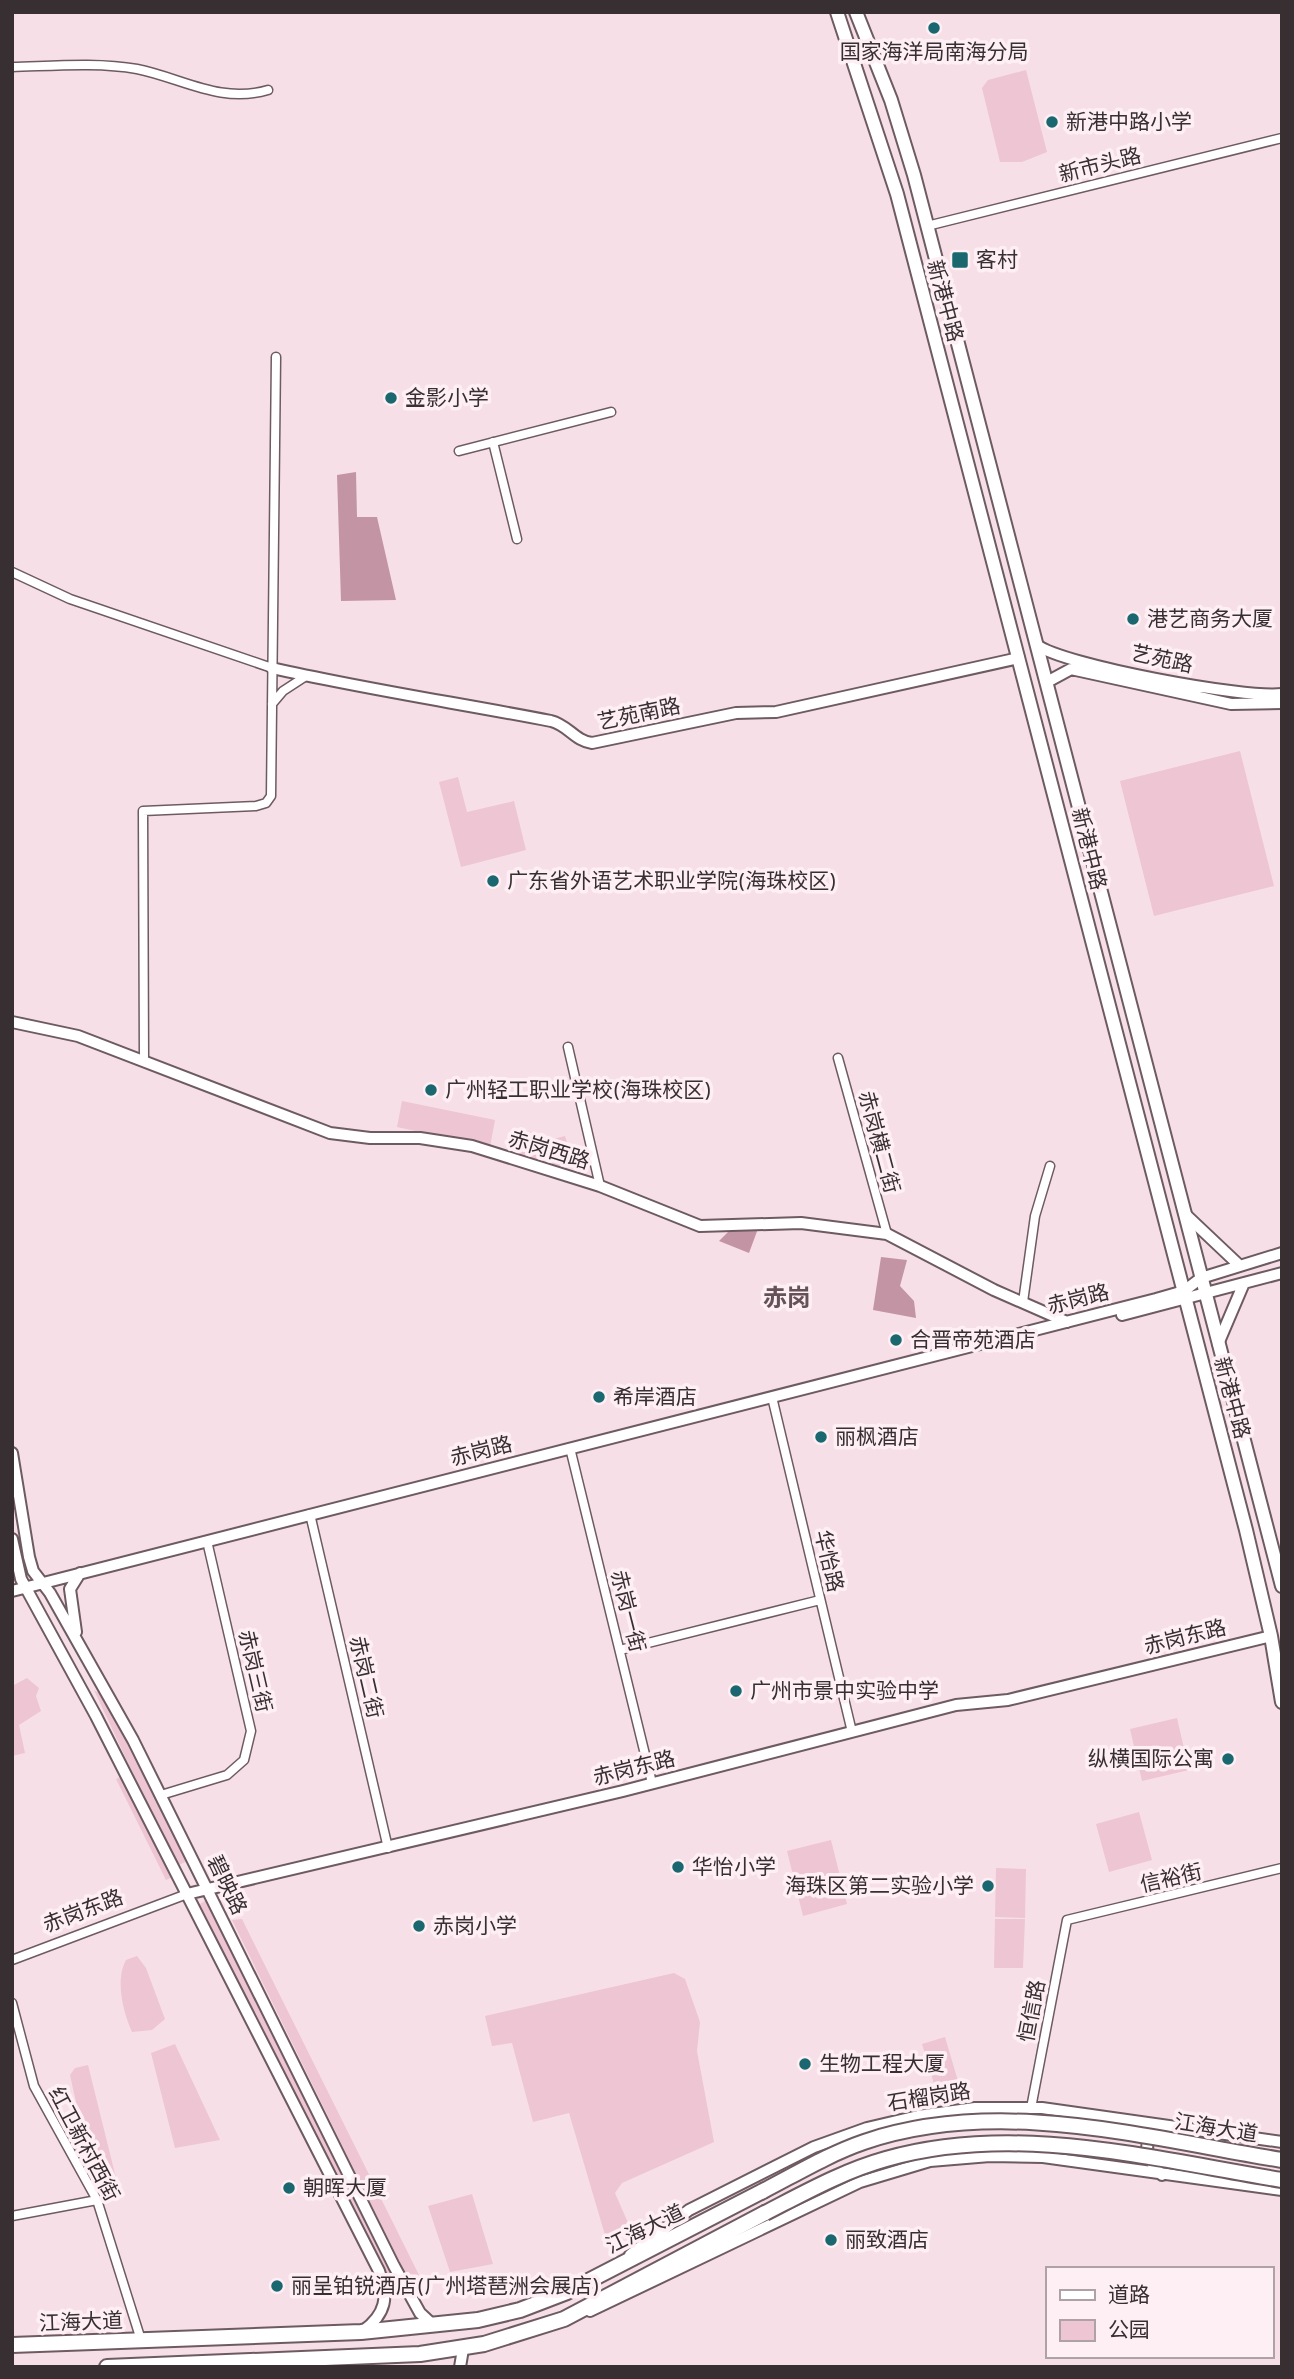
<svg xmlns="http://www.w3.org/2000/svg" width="1294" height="2379" font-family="Overpass,'Noto Sans SC',sans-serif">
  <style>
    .green { fill: #eec5d2 }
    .forest { fill: #c394a4 }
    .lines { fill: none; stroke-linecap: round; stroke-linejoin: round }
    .street-casing { stroke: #6e5b61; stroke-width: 11 }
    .secondary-casing { stroke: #6e5b61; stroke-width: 14 }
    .primary-casing { stroke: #6e5b61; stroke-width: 16 }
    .highway-casing { stroke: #6e5b61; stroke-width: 18 }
    .street { stroke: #fff; stroke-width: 8 }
    .secondary { stroke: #fff; stroke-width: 10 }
    .primary { stroke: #fff; stroke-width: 12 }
    .highway { stroke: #fff; stroke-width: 14 }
    .highway-bridge-casing { stroke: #6e5b61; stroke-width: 18; stroke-linecap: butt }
    .highway-bridge { stroke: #fff; stroke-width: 14 }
    .poi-dot { fill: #1a676f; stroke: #feeff4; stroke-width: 2.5 }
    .labels { text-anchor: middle; stroke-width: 7; stroke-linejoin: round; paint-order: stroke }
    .poi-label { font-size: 21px; fill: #382f32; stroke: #feeff4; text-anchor: start }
    .street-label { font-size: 21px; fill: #382f32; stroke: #feeff4 }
    .quarter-label { font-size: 24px; font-weight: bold; fill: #655258; stroke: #feeff4 }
  </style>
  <rect width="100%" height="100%" fill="#f7dfe7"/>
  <path class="green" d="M1026,70L1047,152L1022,162H1000L982,88L988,80Z
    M1240,751L1274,886L1154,916L1120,781Z
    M458,777L467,812L514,801L526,850L461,867L439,782Z
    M402,1101L495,1120L490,1147L397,1127Z
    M520,1129L542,1135L544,1164L514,1154Z
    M565,1136L573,1162L553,1168L546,1141Z
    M27,1678L39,1688L36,1696L41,1711L19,1725L25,1753L12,1756V1686Z
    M94,1690L105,1697L190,1860L176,1866Z
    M1177,1718L1189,1770L1142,1781L1130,1729Z
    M123,1776L175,1876L166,1880L116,1779Z
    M1139,1812L1152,1860L1109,1872L1096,1824Z
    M831,1840L847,1904L803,1916L787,1851Z
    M996,1868L1026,1869L1025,1918L995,1917Z
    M208,1899L406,2295L386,2278L197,1906Z
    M242,1919L421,2279L422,2287L412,2288L232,1920Z
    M995,1919H1025L1023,1968H994Z
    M137,1956L146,1968L165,2019L152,2030L132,2032C123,2012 115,1980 126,1960Z
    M674,1973L685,1979L700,2022L697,2051L714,2142L622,2183L615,2193L629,2225L618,2240L605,2235L569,2113L533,2122L512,2043L492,2046L485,2016Z
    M945,2037L958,2081L935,2087L922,2044Z
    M175,2044L220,2140L175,2148L151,2053Z
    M88,2065L116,2178L115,2193L102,2198L92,2188L69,2135L81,2125L70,2075L75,2068Z
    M472,2194L493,2264L450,2272L428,2206Z"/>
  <path class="forest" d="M356,472L357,517H377L396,600L341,601L337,475Z
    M759,1226L749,1253L719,1241L732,1228Z
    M881,1257L907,1260L900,1286L914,1301L916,1318L873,1310Z"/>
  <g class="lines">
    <g class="street-casing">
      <path id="street" d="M12,67C52,66 98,62 137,69C182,78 220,104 268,90
        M927,226L1282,138
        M493,442L517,539
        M459,451L611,412
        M12,572L70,599L272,668
        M272,704L283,691L306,676
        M568,1047L600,1186
        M838,1058L887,1234
        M144,1060L143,811L256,806L266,803L271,796L276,357
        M1023,1302L1035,1216L1050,1166
        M772,1397L852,1732
        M570,1448L652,1783
        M310,1514L388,1848
        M620,1650L820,1600
        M161,1795L227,1775L244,1760L251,1731L207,1541
        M12,1960L187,1894
        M12,2003L34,2086L97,2200L141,2340
        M1031,2108L1067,1920L1282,1868
        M12,2216L97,2200"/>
    </g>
    <g class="secondary-casing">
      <path id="secondary" d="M1037,645C1063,665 1246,699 1282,694
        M272,668C364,689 458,703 551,721C568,725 575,741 592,743L736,713L776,712L1019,658
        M1047,682L1071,669L1231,704L1282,703
        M12,1022L78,1036L330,1133L370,1138H420L472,1146L600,1186L700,1226L801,1223L887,1234L994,1290L1067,1322
        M1185,1214L1239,1265
        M1122,1315L1282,1273
        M1218,1344L1244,1283
        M12,1453L29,1557L33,1571L50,1593L133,1740L394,2266L420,2313L434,2326
        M12,1539L21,1579L96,1716L379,2271C389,2297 386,2314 363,2331
        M12,1591L1156,1299L1184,1291L1201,1278L1282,1253
        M76,1632L70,1589L80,1573
        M187,1894L623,1791L956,1705L1008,1700L1271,1636
        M1153,2132C1141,2148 1149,2162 1162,2175
        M630,2255L689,2210L814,2147L867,2128L918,2116L975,2108H1042L1282,2142
        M590,2311L860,2182L930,2161L990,2156L1043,2157L1282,2190
        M460,2367L463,2349"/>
    </g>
    <g class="primary-casing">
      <path id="primary" d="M837,12L897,194L1246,1530L1271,1636L1282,1702
        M856,12L891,100L914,175L1282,1586"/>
    </g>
    <g class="highway-casing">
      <path id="highway" d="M12,2345L361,2332L478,2320L520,2310L567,2292L763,2191
        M107,2367L420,2354L484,2344L564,2319L765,2213"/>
    </g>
    <use href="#street" class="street"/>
    <use href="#secondary" class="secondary"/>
    <use href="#primary" class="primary"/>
    <use href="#highway" class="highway"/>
    <g class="highway-bridge-casing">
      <path id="highway-bridge" d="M763,2191C796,2174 829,2154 864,2142C999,2096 1147,2138 1282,2160
        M765,2213C804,2193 843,2171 886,2159C1016,2122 1152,2159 1282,2180"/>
    </g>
    <use href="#highway-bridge" class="highway-bridge"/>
  </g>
  <g class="poi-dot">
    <circle cx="934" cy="28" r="7"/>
    <circle cx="1052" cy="122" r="7"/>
    <rect x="951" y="251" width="18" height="18" rx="3.5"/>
    <circle cx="391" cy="398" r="7"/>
    <circle cx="1133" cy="619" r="7"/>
    <circle cx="493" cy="881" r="7"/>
    <circle cx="431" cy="1090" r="7"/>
    <circle cx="896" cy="1340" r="7"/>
    <circle cx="599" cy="1397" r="7"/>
    <circle cx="821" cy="1437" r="7"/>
    <circle cx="736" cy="1691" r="7"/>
    <circle cx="1228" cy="1759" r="7"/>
    <circle cx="678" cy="1867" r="7"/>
    <circle cx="988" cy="1886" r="7"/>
    <circle cx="419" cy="1926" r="7"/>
    <circle cx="805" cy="2064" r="7"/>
    <circle cx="289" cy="2188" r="7"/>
    <circle cx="831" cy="2240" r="7"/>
    <circle cx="277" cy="2286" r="7"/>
  </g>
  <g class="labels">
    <g class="poi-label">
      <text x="934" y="59" text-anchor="middle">国家海洋局南海分局</text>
      <text x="1066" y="129">新港中路小学</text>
      <text x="976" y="267">客村</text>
      <text x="405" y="405">金影小学</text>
      <text x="1147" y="626">港艺商务大厦</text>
      <text x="507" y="888">广东省外语艺术职业学院(海珠校区)</text>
      <text x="445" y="1097">广州轻工职业学校(海珠校区)</text>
      <text x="910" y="1347">合晋帝苑酒店</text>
      <text x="613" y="1404">希岸酒店</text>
      <text x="835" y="1444">丽枫酒店</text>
      <text x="750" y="1698">广州市景中实验中学</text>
      <text x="1214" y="1766" text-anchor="end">纵横国际公寓</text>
      <text x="692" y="1874">华怡小学</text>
      <text x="974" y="1893" text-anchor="end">海珠区第二实验小学</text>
      <text x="433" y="1933">赤岗小学</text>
      <text x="819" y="2071">生物工程大厦</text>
      <text x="303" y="2195">朝晖大厦</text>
      <text x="845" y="2247">丽致酒店</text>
      <text x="291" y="2293">丽呈铂锐酒店(广州塔琶洲会展店)</text>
    </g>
    <g class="street-label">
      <text transform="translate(1100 165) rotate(-14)" y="7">新市头路</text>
      <text transform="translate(945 301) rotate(75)" y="7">新港中路</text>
      <text transform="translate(1162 659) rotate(12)" y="7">艺苑路</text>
      <text transform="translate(639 714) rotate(-12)" y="7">艺苑南路</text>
      <text transform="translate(1089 849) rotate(76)" y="7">新港中路</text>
      <text transform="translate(879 1142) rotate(75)" y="7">赤岗横二街</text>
      <text transform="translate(549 1150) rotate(17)" y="7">赤岗西路</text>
      <text transform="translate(1078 1299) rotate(-14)" y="7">赤岗路</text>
      <text transform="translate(1232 1398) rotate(75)" y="7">新港中路</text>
      <text transform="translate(481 1451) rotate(-14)" y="7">赤岗路</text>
      <text transform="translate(829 1561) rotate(77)" y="7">华怡路</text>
      <text transform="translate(628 1611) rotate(76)" y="7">赤岗一街</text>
      <text transform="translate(1185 1637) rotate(-14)" y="7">赤岗东路</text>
      <text transform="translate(255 1671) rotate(77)" y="7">赤岗三街</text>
      <text transform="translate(366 1677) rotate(77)" y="7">赤岗二街</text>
      <text transform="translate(634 1768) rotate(-14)" y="7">赤岗东路</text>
      <text transform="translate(1171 1878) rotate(-13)" y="7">信裕街</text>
      <text transform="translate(227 1885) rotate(64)" y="7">碧映路</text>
      <text transform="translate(83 1911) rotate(-21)" y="7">赤岗东路</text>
      <text transform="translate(1032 2011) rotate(-79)" y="7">恒信路</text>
      <text transform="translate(929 2097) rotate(-9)" y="7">石榴岗路</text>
      <text transform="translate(1216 2128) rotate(9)" y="7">江海大道</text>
      <text transform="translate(84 2144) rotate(62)" y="7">红卫新村西街</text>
      <text transform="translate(645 2229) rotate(-26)" y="7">江海大道</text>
      <text transform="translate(81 2322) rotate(-2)" y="7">江海大道</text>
    </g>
    <g class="quarter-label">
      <text x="787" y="1306">赤岗</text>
    </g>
  </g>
  <rect width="1294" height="2379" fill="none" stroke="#382f32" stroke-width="28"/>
  <rect x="1046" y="2267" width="228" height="91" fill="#feeff4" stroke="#afa2a6" stroke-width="2"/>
  <rect x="1060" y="2290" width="35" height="10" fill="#ffffff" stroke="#afa2a6" stroke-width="2"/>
  <text x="1108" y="2302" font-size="21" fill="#382f32">道路</text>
  <rect x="1060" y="2320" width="35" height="21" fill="#eec5d2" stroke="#afa2a6" stroke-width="2"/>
  <text x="1108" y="2337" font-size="21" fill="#382f32">公园</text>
</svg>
